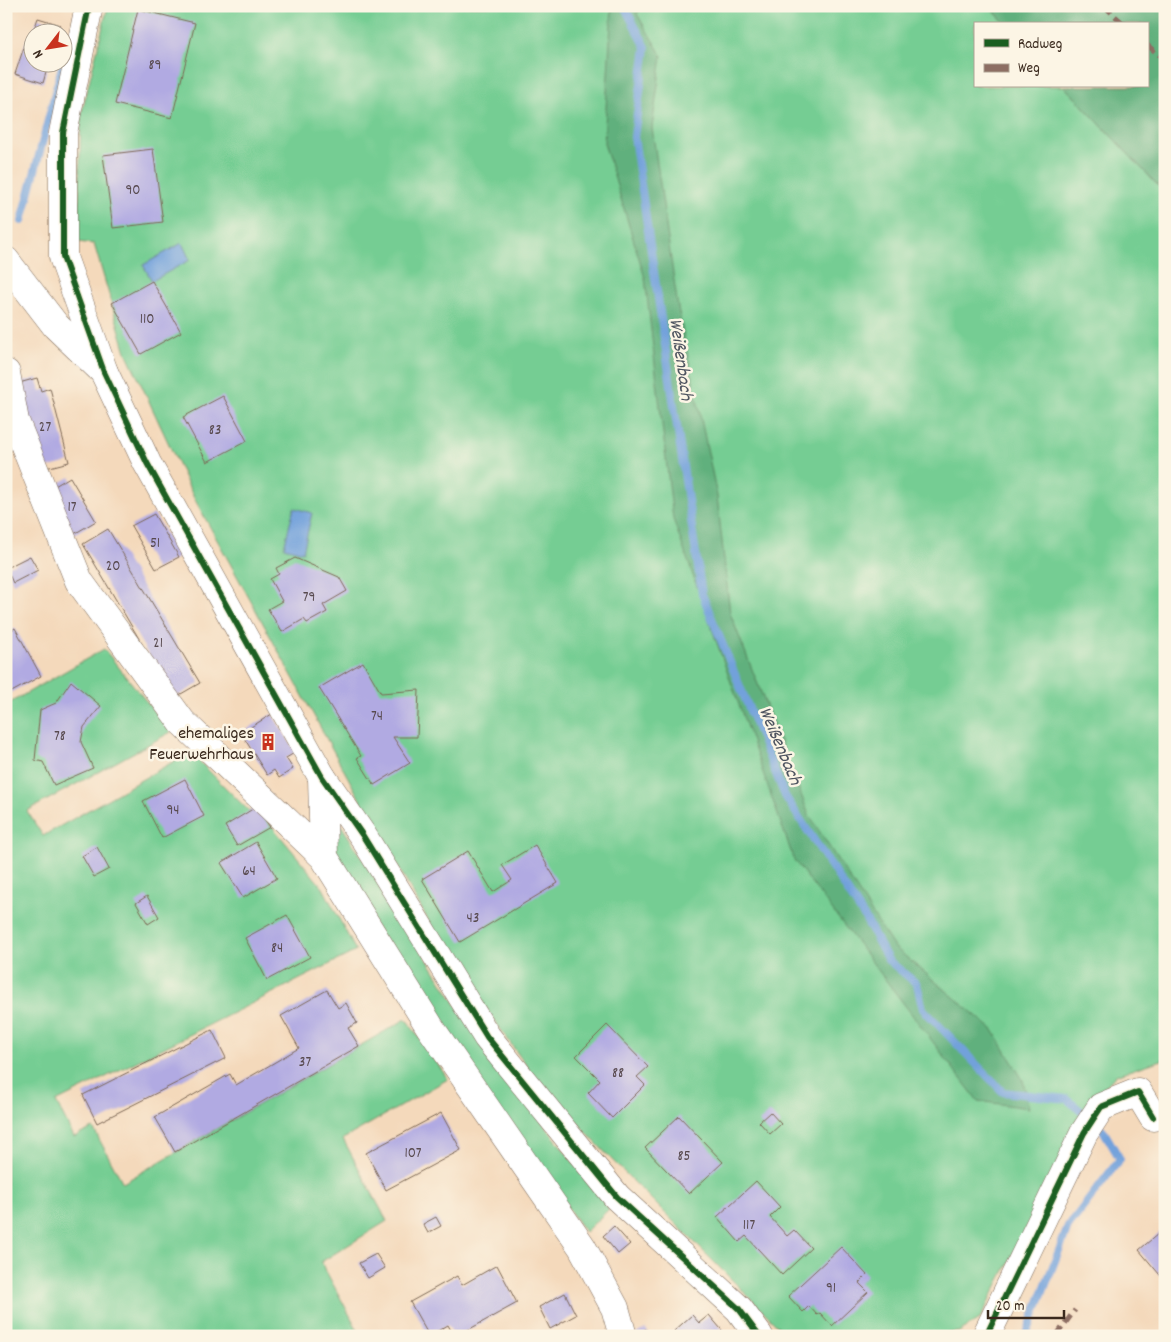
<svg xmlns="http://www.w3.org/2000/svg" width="1171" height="1342" font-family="Dekko,sans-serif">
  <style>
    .green { fill: #75cd93; stroke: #587c58 }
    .forest { fill: #60b07d; stroke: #4e6d4e }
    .water { fill: #72a1db; stroke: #56667c }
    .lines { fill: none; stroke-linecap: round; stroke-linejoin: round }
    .stream { stroke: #72a1db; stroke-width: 8 }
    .building { fill: #b1aae2 }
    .street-casing { stroke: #7c6755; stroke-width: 29 }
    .secondary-casing { stroke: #7c6755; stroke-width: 29 }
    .street { stroke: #fff; stroke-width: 28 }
    .secondary { stroke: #fff; stroke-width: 28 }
    .quiet { stroke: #8d6e63; stroke-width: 5; stroke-dasharray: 10 5; stroke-linecap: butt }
    .cycleway-casing { stroke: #fcf5e5; stroke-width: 9 }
    .cycleway { stroke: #1b5e20; stroke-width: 6 }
    .labels { text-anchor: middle; stroke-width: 5; stroke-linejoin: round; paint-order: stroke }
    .number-label { font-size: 15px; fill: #584a4f }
    .poi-label { font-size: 18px; fill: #3b2a1e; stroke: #fcf5e5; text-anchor: end }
    .water-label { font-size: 19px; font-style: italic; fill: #4e5460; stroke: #fcf5e5 }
  </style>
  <rect width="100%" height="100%" fill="#fcf5e5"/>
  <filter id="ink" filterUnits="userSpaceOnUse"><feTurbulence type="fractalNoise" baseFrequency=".02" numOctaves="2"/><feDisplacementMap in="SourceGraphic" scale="10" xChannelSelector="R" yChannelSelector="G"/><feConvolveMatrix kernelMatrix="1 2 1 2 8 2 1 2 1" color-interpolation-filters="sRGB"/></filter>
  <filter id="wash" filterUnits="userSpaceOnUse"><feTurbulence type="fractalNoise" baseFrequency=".0096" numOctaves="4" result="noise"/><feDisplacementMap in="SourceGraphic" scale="20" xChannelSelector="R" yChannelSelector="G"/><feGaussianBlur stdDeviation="1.12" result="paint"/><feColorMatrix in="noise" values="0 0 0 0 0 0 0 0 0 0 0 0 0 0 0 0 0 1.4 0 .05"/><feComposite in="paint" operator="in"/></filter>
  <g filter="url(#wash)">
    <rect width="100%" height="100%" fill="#f4d9bb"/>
    <path class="green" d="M108,6H989L1006,24H975V86H1064L1165,193V1059L1116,1075L1091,1102L980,1319L959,1332L924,1336H788L614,1162L535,1078L446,952L362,803L194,498L126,352L94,244L78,242L81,115Z
      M104,649L171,732L27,811L43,836L190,752L249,811L256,807L323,888L356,951L56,1102L74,1137L93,1128L123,1183L406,1019L448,1079L343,1139L387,1221L321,1262L361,1336H6V705Z
      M334,814L473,1031L609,1209L585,1232L433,1020L337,864Z"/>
    <path class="forest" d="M612,6H641L637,14L662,56L652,128L678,308L717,496L730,613L809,815L893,946L993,1030L1023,1080L1029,1108L978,1101L794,860L673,519L645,278L604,143Z
      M989,6H1165V193L1064,86H1147V24H1006Z"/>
    <path class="water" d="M182,243L190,260L152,281L143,265Z
      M294,508L312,513L303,552L284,547Z"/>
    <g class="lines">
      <path class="stream" d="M624,6L646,47L634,137L702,594L785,796L865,918L888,960L917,984L923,1009L1003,1092L1067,1099L1103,1130L1120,1159L1068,1227L1026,1336
        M22,221L69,39"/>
    </g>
    <g id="blocks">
      <path class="building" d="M138,9L195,23L172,118L115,104Z
        M38,18L61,25L59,32H33Z
        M32,35V62H49L43,83L15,74L27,38L31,39Z
        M153,149L163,222L113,228L103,155Z
        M152,281L181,332L141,354L112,303Z
        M37,378L41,391L50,388L69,462L42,469L19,383Z
        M223,396L247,441L207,462L183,417Z
        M70,477L96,521L74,534L48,490Z
        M154,514L179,557L156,569L131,526Z
        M108,529L200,683L174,698L83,544Z
        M30,556L38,570L13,583L6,568Z
        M295,558L339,577L347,591L323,605L327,612L307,623L304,619L282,632L268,609L282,601L270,579L279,574L276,568Z
        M15,628L41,676L6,695V633Z
        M363,662L381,693L419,690L417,737H393L410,763L374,785L357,758L361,756L319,688Z
        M71,681L101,706L84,727L81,742L93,768L54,785L43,762L35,760L40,710L56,703Z
        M272,714L296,752L286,758L293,769L279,778L274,770L267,775L241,733Z
        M185,779L204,816L162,838L143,801Z
        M256,807L270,827L237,846L225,826Z
        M256,842L277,878L243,898L221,863Z
        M535,845L558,883L460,942L422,879L468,851L493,892L512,880L502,865Z
        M97,847L109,869L94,877L82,856Z
        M147,896L159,917L148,924L136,903Z
        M287,915L310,957L267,980L245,938Z
        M327,990L338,1008L346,1003L357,1023L348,1028L359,1046L175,1152L155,1117L230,1074L236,1085L299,1048L281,1016Z
        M607,1025L648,1067L637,1077L645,1085L612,1118L588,1093L600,1080L576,1056Z
        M212,1030L226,1058L97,1123L83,1095Z
        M770,1112L781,1124L770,1134L759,1122Z
        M441,1113L461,1150L386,1190L366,1153Z
        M679,1116L723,1162L689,1194L645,1148Z
        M756,1181L780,1207L770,1217L787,1236L794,1230L811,1248L782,1275L746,1236L739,1242L717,1217Z
        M436,1217L441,1226L428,1233L423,1224Z
        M614,1226L630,1244L618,1254L603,1236Z
        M1165,1228V1281L1139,1250Z
        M841,1247L867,1275L859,1283L868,1292L832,1326L820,1313L817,1315L809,1306L803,1312L788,1296Z
        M376,1254L385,1268L368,1278L359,1263Z
        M497,1265L517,1303L457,1336H454L448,1325L429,1336L410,1302L457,1276L462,1285Z
        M565,1293L576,1315L550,1329L539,1307Z
        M692,1315L699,1323L709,1315L727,1336H678L674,1331Z
        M646,1329L650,1336H633Z"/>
    </g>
  </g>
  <g filter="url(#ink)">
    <use href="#blocks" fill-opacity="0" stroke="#7c6755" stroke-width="1"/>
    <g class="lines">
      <g class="street-casing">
        <path id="street" d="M6,261L56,326L104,372
          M6,373L15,421L79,581L182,722L324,857L430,1027L582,1247L615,1308L623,1336
          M322,777L324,857
          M986,1336L1084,1133L1101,1107L1138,1092L1153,1117"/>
      </g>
      <g class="secondary-casing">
        <path id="secondary" d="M89,6L63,133V257L104,372L147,463L322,777L363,836L487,1037L617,1197L739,1309L759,1336"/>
      </g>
      <use href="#street" class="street"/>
      <use href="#secondary" class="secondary"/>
      <path class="quiet" d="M1104,6L1124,24
        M1147,45L1165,60
        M1056,1336L1075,1310"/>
      <g class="cycleway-casing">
        <path id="cycleway" d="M89,6L63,133V257L104,372L147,463L322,777L363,836L487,1037L617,1197L739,1309L759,1336
          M986,1336L1084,1133L1101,1107L1138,1092L1153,1117"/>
      </g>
      <use href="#cycleway" class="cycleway"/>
    </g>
  </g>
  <defs>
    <g id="building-bare" transform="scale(1.35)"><path d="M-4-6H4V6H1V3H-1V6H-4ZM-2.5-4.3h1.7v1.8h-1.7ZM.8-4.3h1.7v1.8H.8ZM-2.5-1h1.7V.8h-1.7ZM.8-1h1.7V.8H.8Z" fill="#c8321e" stroke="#fcf5e5" stroke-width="2.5" paint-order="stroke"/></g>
  </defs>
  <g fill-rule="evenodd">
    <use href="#building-bare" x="268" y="742"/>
  </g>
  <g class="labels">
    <g class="number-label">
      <text x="155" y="69">89</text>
      <text x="133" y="194">90</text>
      <text x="147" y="323">110</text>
      <text x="45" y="431">27</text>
      <text x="215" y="434">83</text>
      <text x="72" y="511">17</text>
      <text x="155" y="547">51</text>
      <text x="113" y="570">20</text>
      <text x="309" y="601">79</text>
      <text x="158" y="647">21</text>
      <text x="377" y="720">74</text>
      <text x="60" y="740">78</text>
      <text x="173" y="814">94</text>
      <text x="249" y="875">64</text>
      <text x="473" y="922">43</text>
      <text x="277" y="952">84</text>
      <text x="305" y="1066">37</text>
      <text x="618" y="1077">88</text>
      <text x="413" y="1157">107</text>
      <text x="684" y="1160">85</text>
      <text x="749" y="1229">117</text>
      <text x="831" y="1292">91</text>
    </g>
    <g class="poi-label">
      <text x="254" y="738">ehemaliges<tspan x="254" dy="21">Feuerwehrhaus</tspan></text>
    </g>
    <g class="water-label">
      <text transform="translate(683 359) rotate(82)" y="7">Weißenbach</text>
      <text transform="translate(782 745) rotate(67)" y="7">Weißenbach</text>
    </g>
  </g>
  <rect width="1171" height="1342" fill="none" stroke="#fcf5e5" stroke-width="25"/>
  <rect x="974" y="22" width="175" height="65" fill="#fcf5e5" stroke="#afa495"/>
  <rect x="984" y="39" width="25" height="8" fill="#1b5e20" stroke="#afa495"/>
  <text x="1018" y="48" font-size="15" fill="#3b2a1e">Radweg</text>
  <rect x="984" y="64" width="25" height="8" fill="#8d6e63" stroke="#afa495"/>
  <text x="1018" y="72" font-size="15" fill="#3b2a1e">Weg</text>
  <g transform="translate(48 48) rotate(239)"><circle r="24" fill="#fcf5e5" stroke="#afa495"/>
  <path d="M0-4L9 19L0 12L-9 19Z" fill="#c8321e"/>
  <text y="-8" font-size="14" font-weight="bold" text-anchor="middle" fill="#3b2a1e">N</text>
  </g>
  <path d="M988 1310v8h76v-8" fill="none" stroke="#3b2a1e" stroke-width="2.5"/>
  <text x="996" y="1310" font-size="15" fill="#3b2a1e" stroke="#fcf5e5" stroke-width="4" paint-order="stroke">20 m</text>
</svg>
